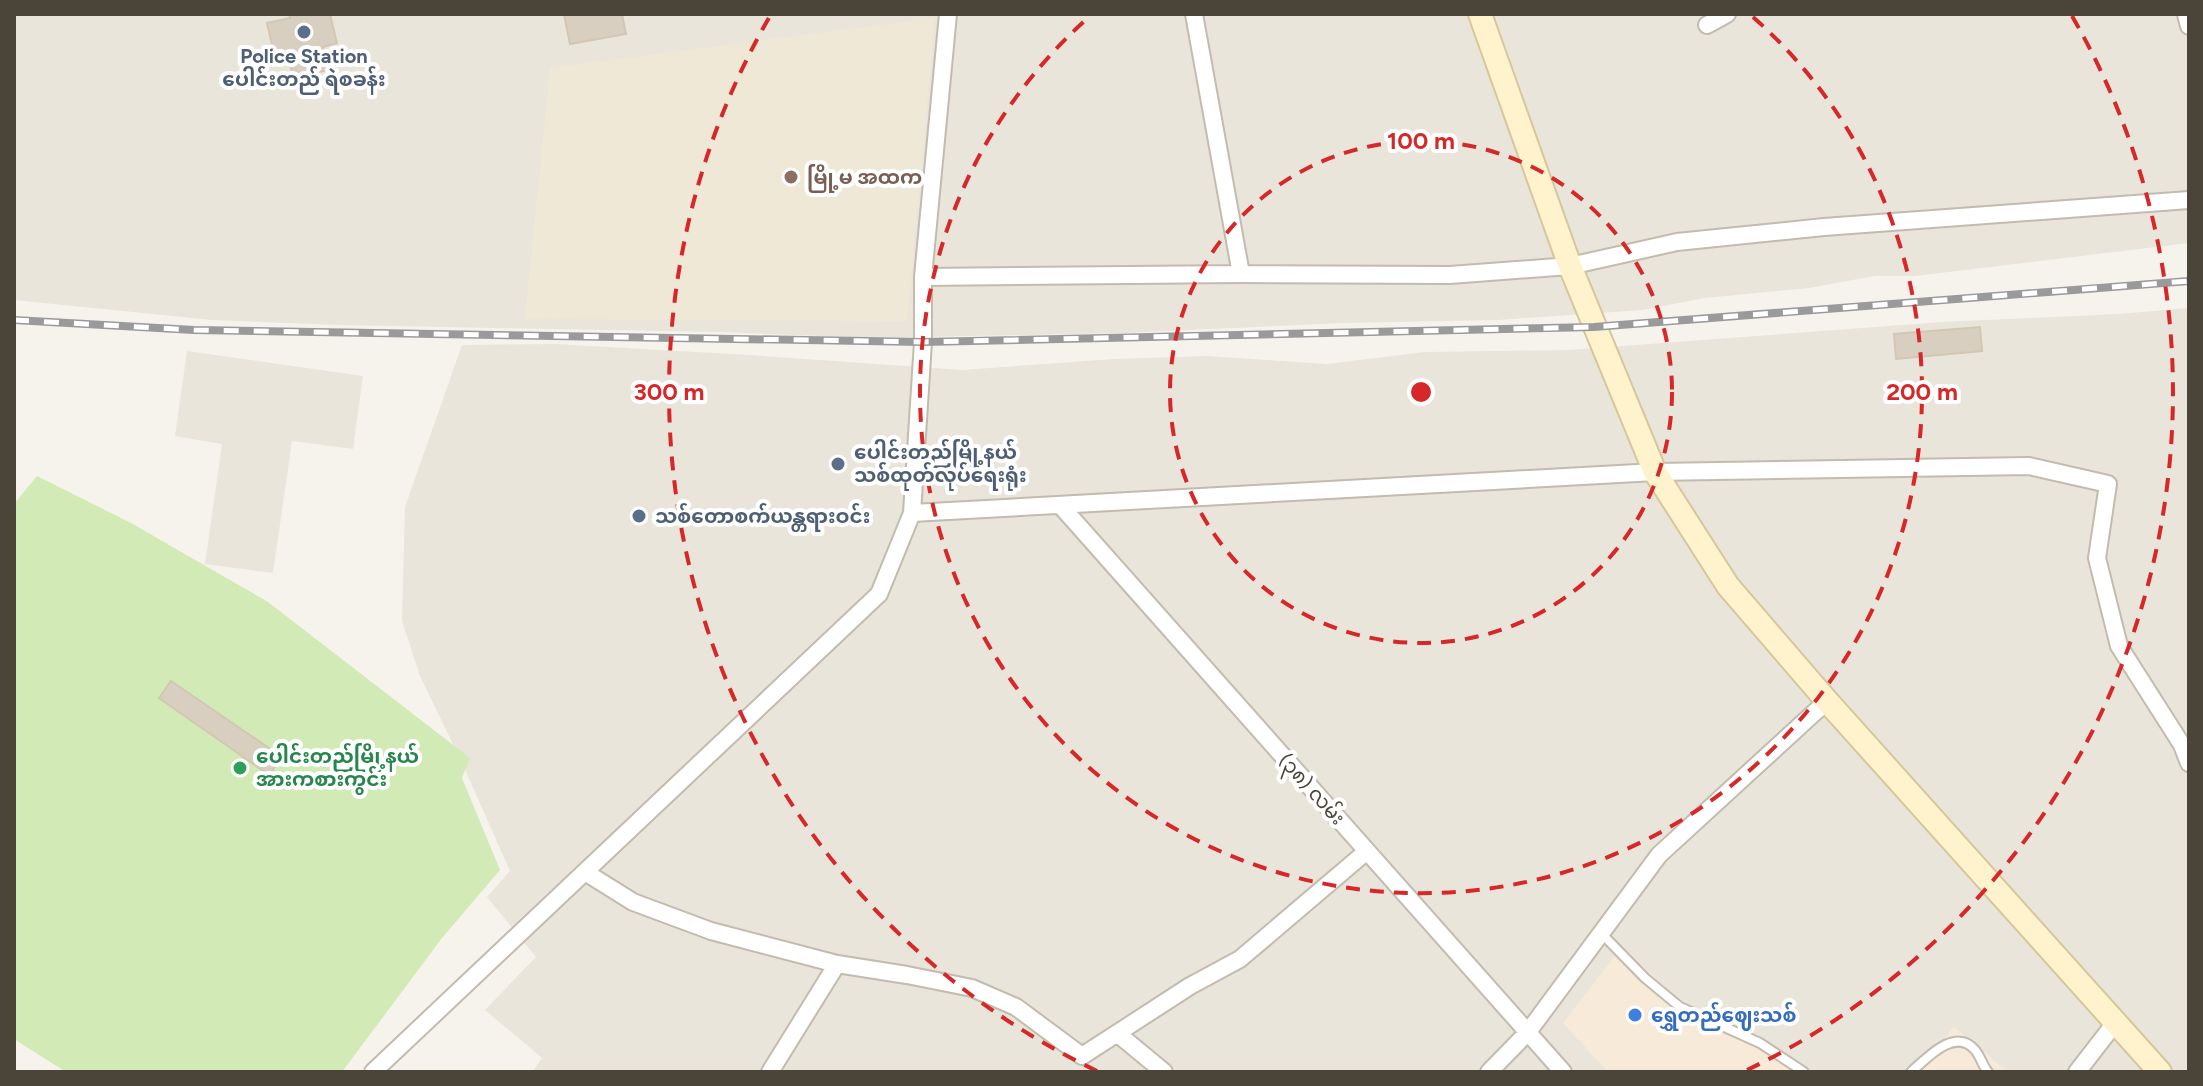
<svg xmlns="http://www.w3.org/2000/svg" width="2203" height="1086" font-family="Figtree,'Noto Sans Myanmar',sans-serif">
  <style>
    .residential { fill: #eae5da }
    .commercial { fill: #f7ead8 }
    .education { fill: #efe8d6 }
    .green { fill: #d2eab5 }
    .building { fill: #d8cfc1; stroke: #d3c7b4; stroke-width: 2 }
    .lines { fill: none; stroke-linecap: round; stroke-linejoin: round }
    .lane-casing { stroke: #c2bbae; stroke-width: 12 }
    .street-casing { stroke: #c2bbae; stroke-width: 20 }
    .secondary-casing { stroke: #d6c79b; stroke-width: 26 }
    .lane { stroke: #fff; stroke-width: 8 }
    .street { stroke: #fff; stroke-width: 16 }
    .secondary { stroke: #fff3cd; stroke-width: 22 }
    .rail-casing { stroke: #9a9a9a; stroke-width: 8 }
    .rail { stroke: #fff; stroke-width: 5; stroke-dasharray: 15; stroke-linecap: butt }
    .ring { fill: none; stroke: #d62828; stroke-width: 4; stroke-dasharray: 14 10 }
    .service-dot { fill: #5c6f8a; stroke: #fff; stroke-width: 3 }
    .education-dot { fill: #8d6e63; stroke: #fff; stroke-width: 3 }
    .leisure-dot { fill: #2e9e5b; stroke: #fff; stroke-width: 3 }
    .shop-dot { fill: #3f7fe0; stroke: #fff; stroke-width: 3 }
    .labels { text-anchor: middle; stroke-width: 8; stroke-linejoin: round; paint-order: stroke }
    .service-label { font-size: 20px; font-weight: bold; fill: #4e5e75; stroke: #fff; text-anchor: start }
    .education-label { font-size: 20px; font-weight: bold; fill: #785e54; stroke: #fff; text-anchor: start }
    .leisure-label { font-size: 20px; font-weight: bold; fill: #27864d; stroke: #fff; text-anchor: start }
    .street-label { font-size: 20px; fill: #4b4439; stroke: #fff }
    .shop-label { font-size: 20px; font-weight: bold; fill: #366cbe; stroke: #fff; text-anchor: start }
    .centre { fill: #d62828; stroke: #fff; stroke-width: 4 }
    .ring-label { font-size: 24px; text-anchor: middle; font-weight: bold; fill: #d62828; stroke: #fff; stroke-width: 8; stroke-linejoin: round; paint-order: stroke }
  </style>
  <rect width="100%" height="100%" fill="#f6f3ec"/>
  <path class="residential" d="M14,14H2189V243L1915,276H1875L1809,288L1705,298L1642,310L1498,320L1343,323L1122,333L877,338L717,332L339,325L212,320L14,300Z
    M2189,308V1072H532L542,1058L485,1010L536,957L487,897L510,871L462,763L420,676L402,621L405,507L462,345L555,344L749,355L962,370L1114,359L1207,356L1327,364L1425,352L1569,350L1942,322L2118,314Z
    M187,351L363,376L353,449L292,441L273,573L205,564L222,444L175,436Z"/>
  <path class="commercial" d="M1622,947L1688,1008L1800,1072H1608L1563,1023Z
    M1954,1027L2008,1072H1917Z"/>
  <path class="education" d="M935,18L907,321L525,319L550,68Z"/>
  <path class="green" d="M37,476L131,523L268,602L470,758L462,778L500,870L442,938L342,1072H66L14,1039V504Z"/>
  <path class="building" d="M289,14H330L337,43L323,47L328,70L293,78L288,54L275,57L267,23L290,18Z
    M564,14H622L626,34L570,44Z
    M1980,327L1982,351L1896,359L1894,334Z
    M171,681L282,757L269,775L159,698Z"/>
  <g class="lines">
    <g class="lane-casing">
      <path id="lane" d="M1601,933L1645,978L1680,1007L1760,1043L1804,1072
        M1911,1072C1926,1059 1955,1026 1975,1050C1981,1057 1982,1065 1988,1072"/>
    </g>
    <g class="street-casing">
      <path id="street" d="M1194,14L1241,274
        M2186,14L2189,26
        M1707,25L1727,14
        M923,277L1241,274L1450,275L1570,266L1677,242L1824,227L2189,200
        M1061,506L1563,1072
        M912,513L1655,472L2029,466L2108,484L2097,558L2119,646L2182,745L2189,763
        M585,872L633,902L711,931L837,964L907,975L972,988L1016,1007L1082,1056L1190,986L1240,959L1367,851
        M1118,1034L1164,1072
        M373,1072L879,594L912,513L923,342V277L948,14
        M770,1072L837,964
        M1489,1072L1528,1032L1659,855L1827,701
        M2077,1072L2115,1023"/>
    </g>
    <g class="secondary-casing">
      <path id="secondary" d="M1480,14L1570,266L1655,472L1728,586L1827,701L2160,1072"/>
    </g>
    <use href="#lane" class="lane"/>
    <use href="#street" class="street"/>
    <use href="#secondary" class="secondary"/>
    <g class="rail-casing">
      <path id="rail" d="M14,320L194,330L923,342L1594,327L2189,281"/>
    </g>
    <use href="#rail" class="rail"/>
  </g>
  <g class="ring">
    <circle cx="1421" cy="392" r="251"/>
    <path d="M1753 17A501 501 0 1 1 1089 17"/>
    <path d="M1097 1071A752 752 0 0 1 770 16M2072 16A752 752 0 0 1 1745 1071"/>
  </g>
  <g class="service-dot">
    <circle cx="304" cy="32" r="8"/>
    <circle cx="838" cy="464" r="8"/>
    <circle cx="639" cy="516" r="8"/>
  </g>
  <circle class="education-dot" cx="791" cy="177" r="8"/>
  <circle class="leisure-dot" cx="240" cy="768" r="8"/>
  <circle class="shop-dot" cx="1635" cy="1015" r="8"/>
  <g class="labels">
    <g class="service-label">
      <text x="304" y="63" text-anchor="middle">Police Station<tspan x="304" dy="23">ပေါင်းတည် ရဲစခန်း</tspan></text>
      <text x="854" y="459">ပေါင်းတည်မြို့နယ်<tspan x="854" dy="23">သစ်ထုတ်လုပ်ရေးရုံး</tspan></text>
      <text x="655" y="523">သစ်တောစက်ယန္တရားဝင်း</text>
    </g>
    <g class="education-label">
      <text x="807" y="184">မြို့မ အထက</text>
    </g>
    <g class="leisure-label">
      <text x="256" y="763">‌ပေါင်းတည်မြို့နယ်<tspan x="256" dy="23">အားကစားကွင်း</tspan></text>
    </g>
    <g class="street-label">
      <text transform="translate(1312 789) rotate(48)" y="7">(၃၈) လမ်း</text>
    </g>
    <g class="shop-label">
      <text x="1651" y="1022">ရွှေတည်ဈေးသစ်</text>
    </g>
  </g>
  <circle cx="1421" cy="392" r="12" class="centre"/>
  <g class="ring-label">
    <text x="1421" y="149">100 m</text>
    <text x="1922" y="400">200 m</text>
    <text x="669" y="400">300 m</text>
  </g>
  <rect width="2203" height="1086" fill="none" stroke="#4b4439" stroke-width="32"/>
</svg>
